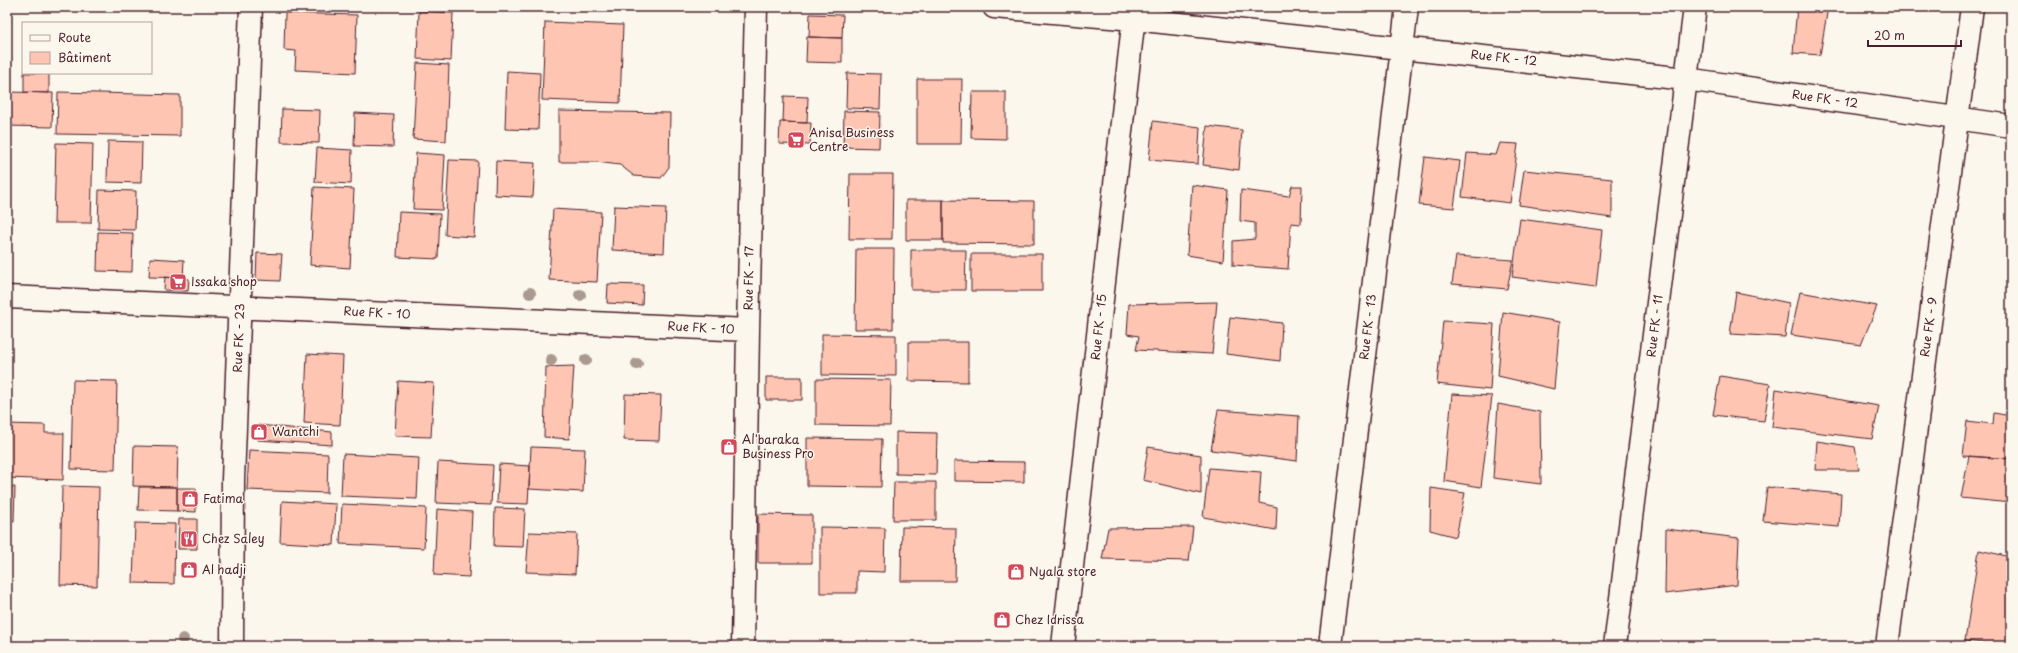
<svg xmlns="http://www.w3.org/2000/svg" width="2018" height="653" font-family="'Playpen Sans',sans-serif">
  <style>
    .building { fill: #fec5b3; stroke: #4a1f2b }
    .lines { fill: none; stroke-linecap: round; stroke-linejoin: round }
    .minor-casing { stroke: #4a1f2b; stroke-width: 25 }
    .minor { stroke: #fbf7ec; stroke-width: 22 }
    .tree { fill: #a9998f }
    .labels { text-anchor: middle; stroke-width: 3; stroke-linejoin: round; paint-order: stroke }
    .street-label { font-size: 12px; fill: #4a1f2b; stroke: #fbf7ec }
    .poi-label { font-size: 12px; fill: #4a1f2b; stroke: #fbf7ec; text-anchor: start }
  </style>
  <rect width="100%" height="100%" fill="#fbf7ec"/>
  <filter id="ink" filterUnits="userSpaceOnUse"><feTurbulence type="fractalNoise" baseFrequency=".025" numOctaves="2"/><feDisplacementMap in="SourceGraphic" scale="8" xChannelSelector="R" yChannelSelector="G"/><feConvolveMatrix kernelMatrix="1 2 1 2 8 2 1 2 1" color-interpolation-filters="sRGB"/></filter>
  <g filter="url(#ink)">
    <path class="building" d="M1797,7H1828L1820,55L1793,53Z
      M419,11L453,13L451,61L417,59Z
      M285,13L357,15L355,73L295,70L296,51L284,50Z
      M810,14L843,15L842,38L809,37Z
      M545,22L623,25L620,103L542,100Z
      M807,37L842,38V63L806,62Z
      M417,63L449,65L446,141L413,139Z
      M507,71L540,73L538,130L505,129Z
      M24,73H49V93L24,92Z
      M847,73L881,74L880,109L846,108Z
      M917,79H962L961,144H917Z
      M7,92L53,93L52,127L7,126Z
      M58,92L180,95V136L57,134Z
      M972,92H1006V139L971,138Z
      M784,96L808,97L807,123L783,122Z
      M282,109L320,110L319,143L281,142Z
      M559,111L670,113L669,167L661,178L634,176L620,165L596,162H559Z
      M844,111L880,112L879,148L843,147Z
      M355,113L394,115L393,147L354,146Z
      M1153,121L1200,127L1198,164L1149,160Z
      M780,122L811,123L810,145L779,144Z
      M1207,126L1242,130L1239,170L1203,165Z
      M108,141L142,142L141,183L107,182Z
      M56,143L93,144L91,223H54Z
      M1500,143L1518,144L1510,203L1462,197L1467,153L1496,155Z
      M317,148L352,150L351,184L315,182Z
      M416,153L445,155L442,210L413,209Z
      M1425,157L1460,161L1454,208L1419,205Z
      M449,160L478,161L474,237L445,235Z
      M496,161L535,163L533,197L495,195Z
      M1524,170L1612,179V218L1519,205Z
      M850,174H893L892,239H849Z
      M1192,185L1228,190L1223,261L1187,255Z
      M1292,186H1302L1301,224L1291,223L1288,269L1233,265V241L1255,239V223L1240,221L1241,190L1289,196Z
      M314,187L354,189L350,268L310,265Z
      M99,190L136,191L135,230L98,229Z
      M906,200H943V240H906Z
      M943,200L1034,201V244L943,243Z
      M614,206L666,208L664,253L612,250Z
      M553,209L601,212L597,282L549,280Z
      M399,212L440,214L438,259L397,257Z
      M1520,219L1602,230L1596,288L1512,277Z
      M98,232L133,233L132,272L97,271Z
      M856,249H894L893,329H855Z
      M911,250H966L965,290H911Z
      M257,253L282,254L280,281L256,280Z
      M971,254H1042V291H971Z
      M1456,256L1513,260L1507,289L1452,284Z
      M150,258L184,260L183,278L149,277Z
      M165,277L189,279L188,291L164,290Z
      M608,284L643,285L642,305L607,303Z
      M1736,292L1789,303L1785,337L1730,334Z
      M1800,292L1877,306L1861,345L1791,335Z
      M1217,302L1212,354L1136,350L1139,336L1127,334L1129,304Z
      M1503,312L1560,322L1554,389L1498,376Z
      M1230,317L1282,323L1280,361L1226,354Z
      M1443,321L1494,324L1490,390L1437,384Z
      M822,334L896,335V376L822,375Z
      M909,342H968V382L909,381Z
      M307,354L343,356L340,425L304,423Z
      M574,366L569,439L544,437L546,367Z
      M1720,376L1770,384L1764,421L1713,415Z
      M766,377H802V400H766Z
      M816,379L891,380L890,426L816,425Z
      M73,380L117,381L115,470L71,469Z
      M398,381L434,383L431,437L395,436Z
      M1776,389L1879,406L1872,439L1772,427Z
      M625,394L661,395L659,441L624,440Z
      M1452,394L1492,396L1481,487L1444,481Z
      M1498,404L1540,412L1541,484L1493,478Z
      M1218,410L1299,416L1297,461L1211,450Z
      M1994,413L2011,416V459L1963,456L1967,421L1993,424Z
      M7,424L45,425V433H64L63,480L7,478Z
      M258,425L332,432V445L258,440Z
      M896,432L937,433L936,475L896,474Z
      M807,438L882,439L881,487L807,486Z
      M1817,441L1855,447L1859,470H1815Z
      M134,446L178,447L177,487L133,486Z
      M531,447L585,449L583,492L529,489Z
      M1148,447L1201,455V494L1143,480Z
      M249,450L328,454L327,493L247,490Z
      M343,454L419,458L417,499L341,496Z
      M1969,456L2011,459V503L1961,498Z
      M954,461L1024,462V482L954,481Z
      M438,462L493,465L491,505L436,503Z
      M499,464L530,466L528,504L497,503Z
      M1209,468L1261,472L1259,503L1277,507L1276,530L1203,517Z
      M894,482H936V520H893Z
      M62,486L99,487L97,586L60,585Z
      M7,487H15L14,521H7Z
      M139,487H177V511L138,510Z
      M1767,487L1841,494L1839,527L1763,521Z
      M177,488H196V512L177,511Z
      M1431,488L1465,493L1456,537L1430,530Z
      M282,501L336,504L334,545L280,542Z
      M342,504L426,508L424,548L340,544Z
      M495,508L525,509L523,547L494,546Z
      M437,509L472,512L469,577L434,575Z
      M758,514L812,515V563H758Z
      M179,519H197V549H178Z
      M135,523L175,524L174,584L133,583Z
      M820,527L885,528L884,572L857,571V593H820Z
      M902,527L956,528L955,581H901Z
      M1193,527L1189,561L1102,559L1108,528Z
      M1666,529L1739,538L1737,585L1665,594Z
      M529,532L577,534L575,574L526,572Z
      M1979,550L2011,557V646L1965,641Z"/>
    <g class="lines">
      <g class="minor-casing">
        <path id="minor" d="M994,7L1134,19L1686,79L2011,126
          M7,297L748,330
          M232,646L233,480L251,7
          M743,646L748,330L756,7
          M1063,646L1135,7
          M1330,646L1407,7
          M1615,646L1695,7
          M1887,646L1972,7"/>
      </g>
      <use href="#minor" class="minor"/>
    </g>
    <g class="tree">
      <circle cx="530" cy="293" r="6"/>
      <circle cx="580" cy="295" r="6"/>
      <circle cx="551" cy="360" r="6"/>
      <circle cx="586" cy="360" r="6"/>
      <circle cx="637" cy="364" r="6"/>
      <circle cx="183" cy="639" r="6"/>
    </g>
  </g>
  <defs>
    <g id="supermarket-square" transform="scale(0.9)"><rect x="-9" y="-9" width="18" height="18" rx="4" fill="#d1495b" stroke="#fbf7ec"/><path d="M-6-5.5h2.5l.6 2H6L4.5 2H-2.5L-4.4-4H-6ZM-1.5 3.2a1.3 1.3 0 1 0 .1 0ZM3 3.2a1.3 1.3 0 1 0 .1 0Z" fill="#fff"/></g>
    <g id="shop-square" transform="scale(0.9)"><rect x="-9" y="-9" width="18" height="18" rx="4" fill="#d1495b" stroke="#fbf7ec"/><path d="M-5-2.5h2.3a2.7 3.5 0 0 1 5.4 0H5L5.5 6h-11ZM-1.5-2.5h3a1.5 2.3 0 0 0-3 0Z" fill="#fff"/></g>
    <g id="restaurant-square" transform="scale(0.9)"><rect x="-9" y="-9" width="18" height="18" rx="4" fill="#d1495b" stroke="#fbf7ec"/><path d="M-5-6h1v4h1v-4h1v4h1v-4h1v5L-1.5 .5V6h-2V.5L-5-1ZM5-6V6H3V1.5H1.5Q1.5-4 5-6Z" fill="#fff"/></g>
  </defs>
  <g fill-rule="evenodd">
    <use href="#supermarket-square" x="796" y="140"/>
    <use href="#supermarket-square" x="178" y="282"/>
    <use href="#shop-square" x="259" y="432"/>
    <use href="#shop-square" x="729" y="447"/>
    <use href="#shop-square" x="190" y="499"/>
    <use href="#restaurant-square" x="189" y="539"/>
    <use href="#shop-square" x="189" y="570"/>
    <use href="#shop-square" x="1016" y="572"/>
    <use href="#shop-square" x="1002" y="620"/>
  </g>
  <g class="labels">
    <g class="street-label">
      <text transform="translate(1504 58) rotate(6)" y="4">Rue FK - 12</text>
      <text transform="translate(1825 99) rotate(8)" y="4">Rue FK - 12</text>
      <text transform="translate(749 278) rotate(-89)" y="4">Rue FK - 17</text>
      <text transform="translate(377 313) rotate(3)" y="4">Rue FK - 10</text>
      <text transform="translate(1655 326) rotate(-83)" y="4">Rue FK - 11</text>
      <text transform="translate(1099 327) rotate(-84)" y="4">Rue FK - 15</text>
      <text transform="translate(1368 327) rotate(-83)" y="4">Rue FK - 13</text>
      <text transform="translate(1929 327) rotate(-82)" y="4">Rue FK - 9</text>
      <text transform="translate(701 328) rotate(3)" y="4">Rue FK - 10</text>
      <text transform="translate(239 338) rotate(-88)" y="4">Rue FK - 23</text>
    </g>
    <g class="poi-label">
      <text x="809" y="137">Anisa Business<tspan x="809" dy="14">Centre</tspan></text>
      <text x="191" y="286">Issaka shop</text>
      <text x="272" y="436">Wantchi</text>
      <text x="742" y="444">Al'baraka<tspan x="742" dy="14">Business Pro</tspan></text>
      <text x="203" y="503">Fatima</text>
      <text x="202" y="543">Chez Saley</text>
      <text x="202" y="574">Al hadji</text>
      <text x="1029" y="576">Nyala store</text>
      <text x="1015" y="624">Chez Idrissa</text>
    </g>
  </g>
  <rect width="2018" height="653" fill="none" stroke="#fbf7ec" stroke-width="24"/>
  <rect x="12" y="12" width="1994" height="629" fill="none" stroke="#4a1f2b" stroke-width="1.5" filter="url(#ink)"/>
  <rect x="22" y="22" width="130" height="52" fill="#fbf7ec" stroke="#b4a19f"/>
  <rect x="30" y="35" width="20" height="6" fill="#fbf7ec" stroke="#b4a19f"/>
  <text x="58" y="42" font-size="12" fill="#4a1f2b">Route</text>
  <rect x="30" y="52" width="20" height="12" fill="#fec5b3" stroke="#b4a19f"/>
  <text x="58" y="62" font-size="12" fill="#4a1f2b">Bâtiment</text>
  <path d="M1868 40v6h93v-6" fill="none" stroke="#4a1f2b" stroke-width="2"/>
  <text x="1874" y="40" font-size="12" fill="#4a1f2b" stroke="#fbf7ec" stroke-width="3" paint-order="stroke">20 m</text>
</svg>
